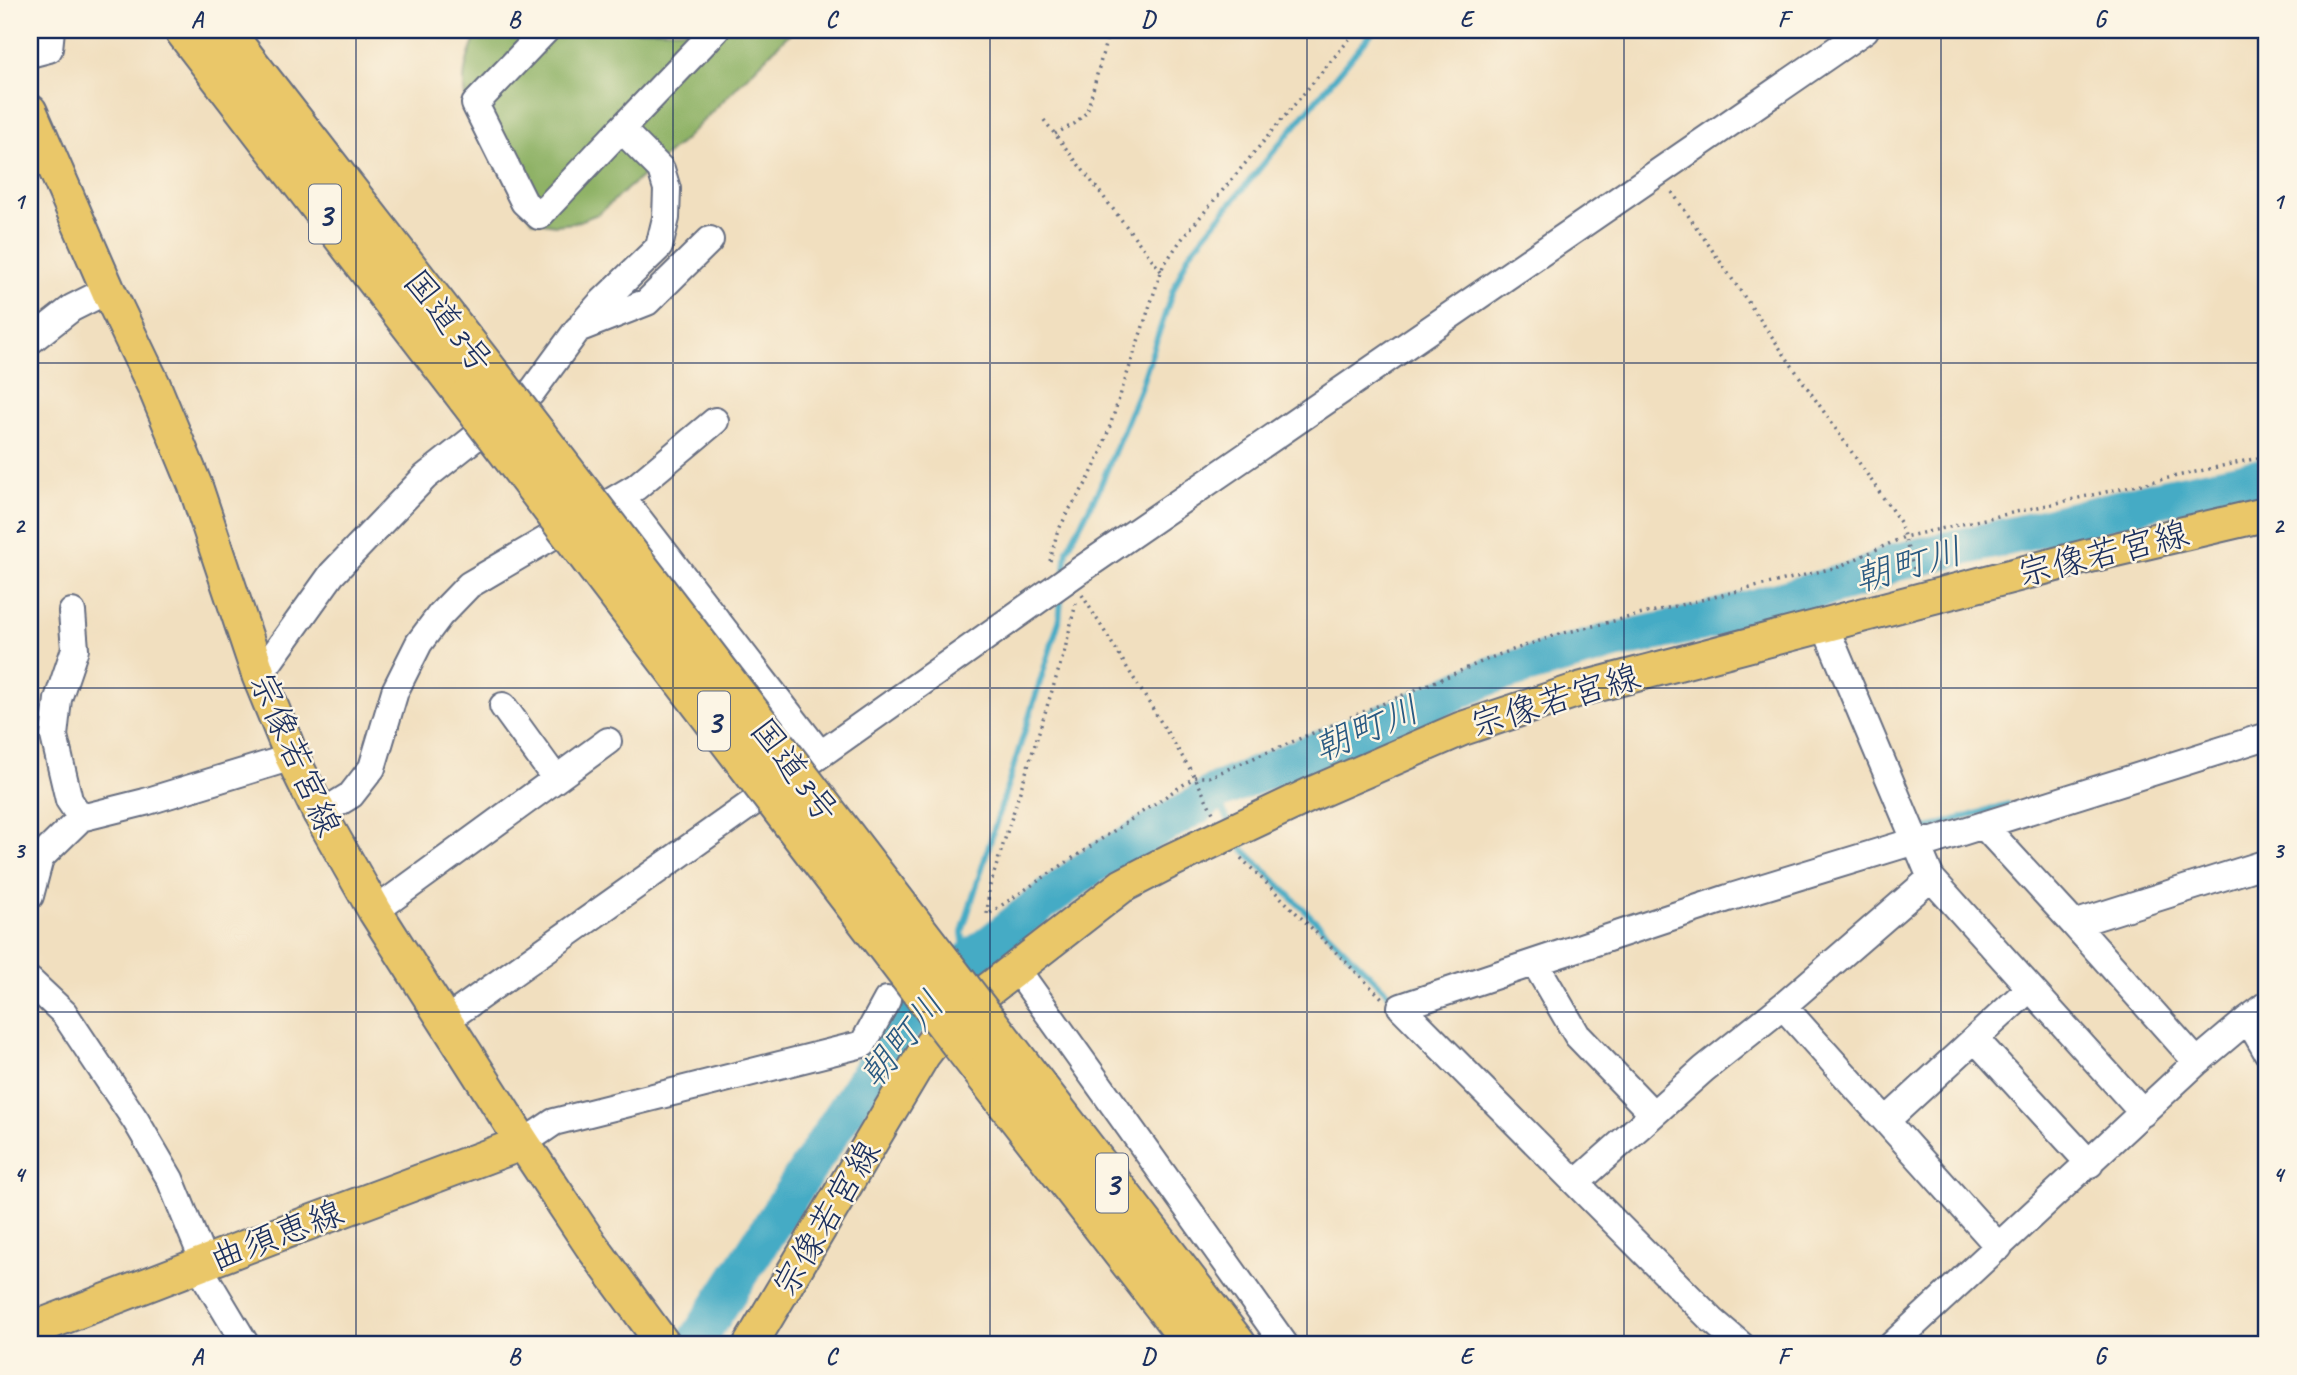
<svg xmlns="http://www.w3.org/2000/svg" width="2297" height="1375" font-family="Caveat,'Klee One',sans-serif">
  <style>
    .forest { fill: #8fb266; stroke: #557062; stroke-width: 2 }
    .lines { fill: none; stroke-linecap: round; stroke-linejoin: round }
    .stream { stroke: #45abc5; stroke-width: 6 }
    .river { stroke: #45abc5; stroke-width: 38 }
    .minor-casing { stroke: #666d80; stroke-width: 30 }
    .major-casing { stroke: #666d80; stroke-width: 37 }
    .highway-casing { stroke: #666d80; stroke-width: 42 }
    .path { stroke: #666d80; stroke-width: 3.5; stroke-dasharray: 2 5; stroke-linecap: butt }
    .minor { stroke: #fff; stroke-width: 26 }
    .major { stroke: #eac769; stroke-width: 33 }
    .highway { stroke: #eac769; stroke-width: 38 }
    .highway-bridge-casing { stroke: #666d80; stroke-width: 42; stroke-linecap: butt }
    .highway-bridge { stroke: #eac769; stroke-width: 38 }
    .grid { fill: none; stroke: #1b2f5e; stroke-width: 2; stroke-opacity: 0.55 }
    .labels { text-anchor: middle; stroke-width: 5; stroke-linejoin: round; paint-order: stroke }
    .shield { fill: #fcf5e5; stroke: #5e6a86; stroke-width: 2 }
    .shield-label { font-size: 33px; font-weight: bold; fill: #1b2f5e }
    .street-label { font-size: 35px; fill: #1b2f5e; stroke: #fcf5e5 }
    .water-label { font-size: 37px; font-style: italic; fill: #2a5a82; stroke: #fcf5e5 }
    .neatline { fill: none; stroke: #1b2f5e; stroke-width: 2.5 }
    .grid-label { font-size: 23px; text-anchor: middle; font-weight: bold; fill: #1b2f5e }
  </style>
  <rect width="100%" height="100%" fill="#fcf5e5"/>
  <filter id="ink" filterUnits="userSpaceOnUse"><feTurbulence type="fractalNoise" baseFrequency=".0143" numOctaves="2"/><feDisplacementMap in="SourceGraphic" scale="14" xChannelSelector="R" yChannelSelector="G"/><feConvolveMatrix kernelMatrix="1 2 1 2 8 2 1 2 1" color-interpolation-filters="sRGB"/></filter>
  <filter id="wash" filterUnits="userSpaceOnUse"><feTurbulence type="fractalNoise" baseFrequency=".00686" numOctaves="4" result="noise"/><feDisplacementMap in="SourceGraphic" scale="28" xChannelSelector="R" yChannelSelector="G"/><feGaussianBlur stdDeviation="1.57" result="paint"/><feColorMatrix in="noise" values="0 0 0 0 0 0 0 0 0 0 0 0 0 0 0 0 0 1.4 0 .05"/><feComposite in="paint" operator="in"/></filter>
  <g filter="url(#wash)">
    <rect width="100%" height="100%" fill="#f1dfbf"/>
    <path class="forest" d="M479,30H793L684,140L598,214L574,223L555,225L533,221C514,190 464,120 464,87C463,66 471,48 479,30Z"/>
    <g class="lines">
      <path class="stream" d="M1065,570L1067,550L1099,489L1140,389L1173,290L1189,254L1374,30
        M1215,792L1229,822
        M1925,829L2008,804
        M1237,839L1239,845L1391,996L1417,988
        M966,963L962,932L1059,621L1062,591"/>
      <path class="river" d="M694,1345L893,1037L966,963L1035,908L1096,863L1196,806L1215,792L1409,713L1490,676L1614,641L1700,623L1864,577L1893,563L2019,534L2158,499L2267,476"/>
    </g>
  </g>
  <g filter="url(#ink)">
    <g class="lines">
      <g class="minor-casing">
        <path id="minor" d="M546,30L475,104L524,202L539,216L621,129L661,169L667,189L666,218L659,247L600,304L583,323
          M30,54L49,49L51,30
          M621,129L716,30
          M30,341L72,308L108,290
          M621,496L820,754
          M72,612L75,649L58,699L54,736L69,800L81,818
          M1824,624L1931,878L2143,1113
          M259,676L332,574L425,477L531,393L578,329L647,302L710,240
          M503,706L556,779
          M320,814L351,795L372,768L395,691L419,643L440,615L469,585L636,487L715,421
          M1984,826L2074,924L2267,863
          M30,862L40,858L81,818L145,802L292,757
          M30,896L40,858
          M375,911L608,741
          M2074,924L2197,1062
          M1535,963L1577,1035L1653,1114
          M1015,967L1285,1345
          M30,981L64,1013L136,1121L170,1179L204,1262L207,1280L246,1345
          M1783,1006L1999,1247
          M2248,1019L2267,1052
          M445,1021L1076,573L1865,30
          M1975,1039L2090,1164
          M1886,1121L2030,988
          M523,1143L554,1122L863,1044L887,1000
          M1576,1183L1704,1069L1783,1006L1931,878
          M1741,1345L1712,1320L1401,1007L1728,898L1915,841H1933L2267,736
          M1892,1345L2197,1062L2248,1019L2267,1005"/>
      </g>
      <g class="major-casing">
        <path id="major" d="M30,111L108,290L154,386L195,485L259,676L292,757L320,814L375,911L523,1143L591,1245L664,1345
          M30,1330L279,1234L523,1143
          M750,1345L923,1055L943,1029L965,1008L1122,886L1172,860L1316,792L1461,729L1581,689L2088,556L2267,514"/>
      </g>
      <g class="highway-casing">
        <path id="highway" d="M184,30L467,398
          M223,30L492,376
          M987,1021L1237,1345
          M961,1044L1194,1345"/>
      </g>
      <path class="path" d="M1044,120L1161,271
        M1055,134L1074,124L1087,112L1109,30
        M1672,192L1900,522L1915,573
        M1050,561L1057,533L1069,510L1087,482L1101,453L1163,266L1181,240L1357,30
        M1082,595L1195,777L1213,813
        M1076,603L1064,653L989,889L987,915L1195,777H1209L1498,655L1560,634L1838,567L1904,537L2267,456
        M1241,858L1382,998"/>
      <use href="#minor" class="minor"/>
      <use href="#major" class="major"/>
      <use href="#highway" class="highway"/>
      <g class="highway-bridge-casing">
        <path id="highway-bridge" d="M492,376L987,1021
          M467,398L961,1044"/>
      </g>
      <use href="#highway-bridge" class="highway-bridge"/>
    </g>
  </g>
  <path class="grid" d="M356,30V1345M673,30V1345M990,30V1345M1307,30V1345M1624,30V1345M1941,30V1345M30,363H2267M30,688H2267M30,1012H2267"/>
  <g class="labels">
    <g class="shield">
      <rect x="309" y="184.5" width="32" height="59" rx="5"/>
      <rect x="698" y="691.5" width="32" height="59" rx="5"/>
      <rect x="1096" y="1153.5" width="32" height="59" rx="5"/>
    </g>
    <g class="shield-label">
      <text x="325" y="226">3</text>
      <text x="714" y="733">3</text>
      <text x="1112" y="1195">3</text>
    </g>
    <g class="street-label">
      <text transform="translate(449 321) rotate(52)" y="12">国道3号</text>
      <text transform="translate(2103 553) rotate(-14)" y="12">宗像若宮線</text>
      <text transform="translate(1555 700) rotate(-17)" y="12">宗像若宮線</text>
      <text transform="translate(296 754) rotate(66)" y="12">宗像若宮線</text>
      <text transform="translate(795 770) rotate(53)" y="12">国道3号</text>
      <text transform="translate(826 1218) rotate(-59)" y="12">宗像若宮線</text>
      <text transform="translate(276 1235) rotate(-21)" y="12">曲須恵線</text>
    </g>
    <g class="water-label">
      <text transform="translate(1908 564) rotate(-16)" y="13">朝町川</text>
      <text transform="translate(1366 728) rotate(-23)" y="13">朝町川</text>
      <text transform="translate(901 1039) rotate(-51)" y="13">朝町川</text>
    </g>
  </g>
  <rect width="2297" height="1375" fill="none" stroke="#fcf5e5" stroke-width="77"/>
  <rect x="38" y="38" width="2220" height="1298" class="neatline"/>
  <g class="grid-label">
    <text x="197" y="27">A</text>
    <text x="514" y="27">B</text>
    <text x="831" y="27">C</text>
    <text x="1148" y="27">D</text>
    <text x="1466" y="27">E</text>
    <text x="1783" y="27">F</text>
    <text x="2100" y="27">G</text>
    <text x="19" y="209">1</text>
    <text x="2278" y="209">1</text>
    <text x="19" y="533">2</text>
    <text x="2278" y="533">2</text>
    <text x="19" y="858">3</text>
    <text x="2278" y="858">3</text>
    <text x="19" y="1182">4</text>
    <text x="2278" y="1182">4</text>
    <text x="197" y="1364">A</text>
    <text x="514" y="1364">B</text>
    <text x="831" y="1364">C</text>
    <text x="1148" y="1364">D</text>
    <text x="1466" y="1364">E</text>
    <text x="1783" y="1364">F</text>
    <text x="2100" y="1364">G</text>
  </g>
</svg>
